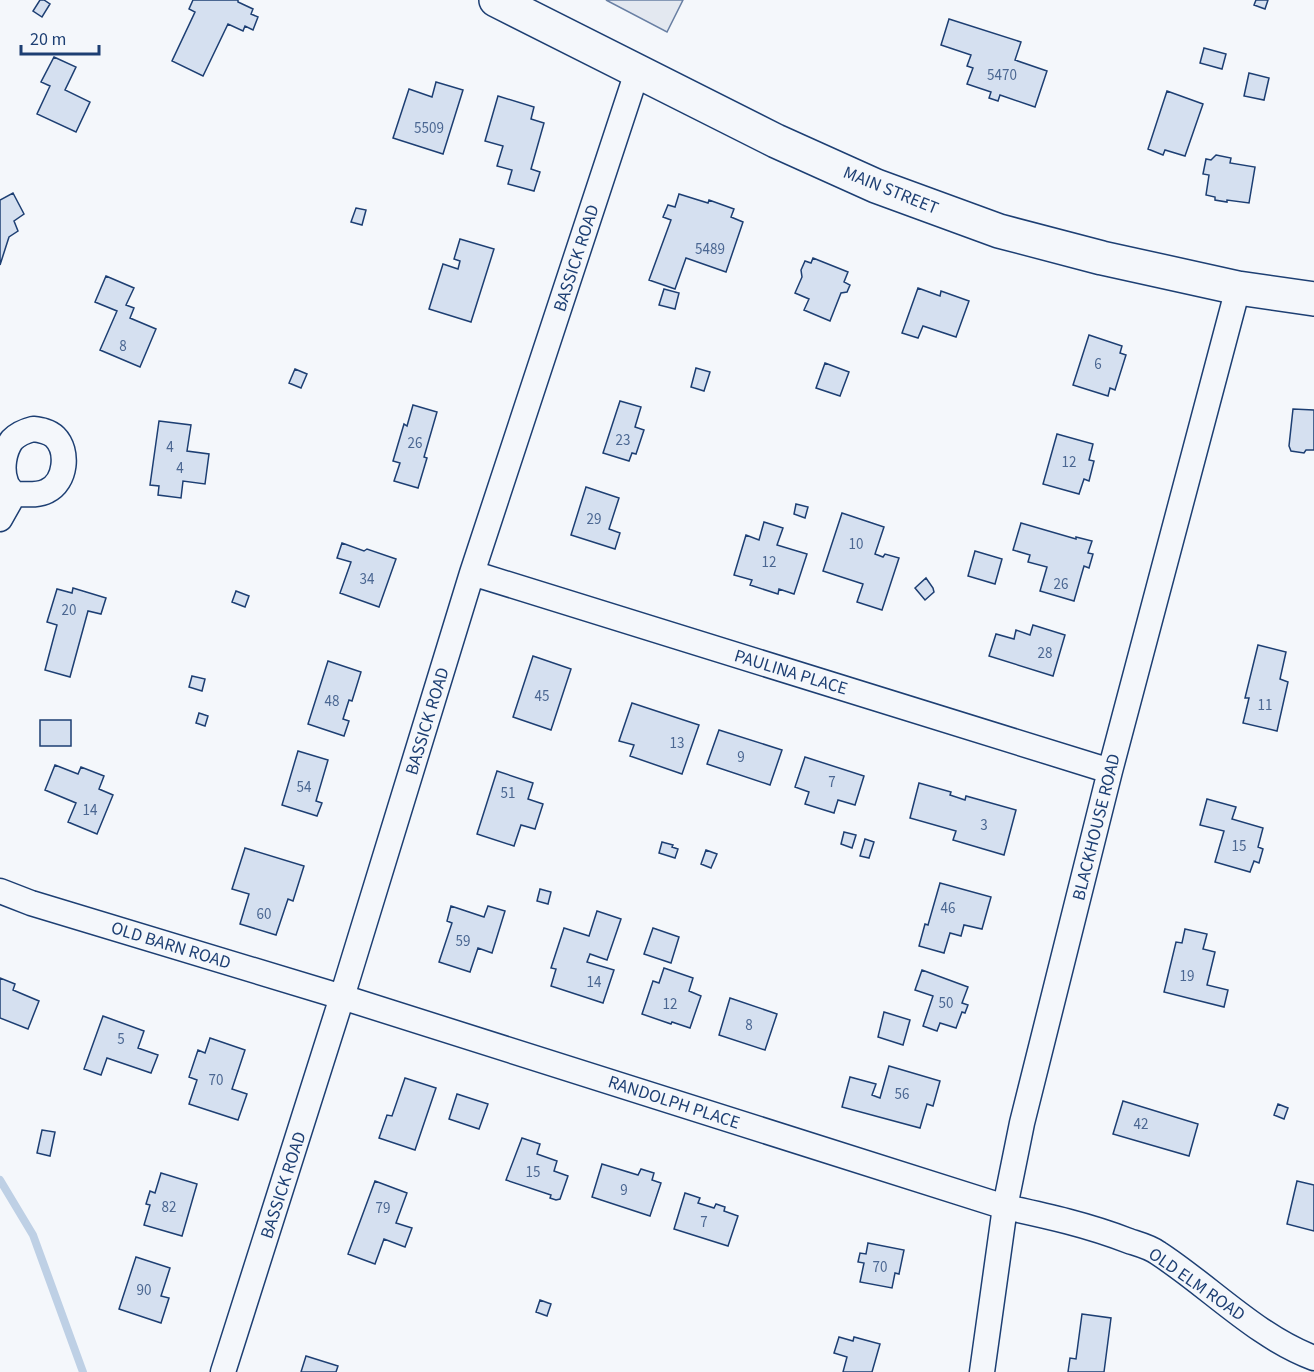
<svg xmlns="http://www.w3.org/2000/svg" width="1314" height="1372" font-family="'Source Sans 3',sans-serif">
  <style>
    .parking { fill: #e3e8f0; stroke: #687fa3; stroke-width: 1.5 }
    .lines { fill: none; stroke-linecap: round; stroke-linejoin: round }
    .stream { stroke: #bed0e5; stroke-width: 8 }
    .building { fill: #d5e0f0; stroke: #1d3f73; stroke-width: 1.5 }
    .street-casing { stroke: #1d3f73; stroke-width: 27 }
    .secondary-casing { stroke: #1d3f73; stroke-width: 36 }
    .street { stroke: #f4f7fb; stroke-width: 24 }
    .secondary { stroke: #f4f7fb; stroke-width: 33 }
    .labels { text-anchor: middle; stroke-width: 4.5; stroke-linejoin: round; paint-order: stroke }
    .number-label { font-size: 15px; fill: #4b6792 }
    .street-label { font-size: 18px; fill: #1d3f73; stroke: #f4f7fb }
  </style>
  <rect width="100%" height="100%" fill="#f4f7fb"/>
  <path class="parking" d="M606,0H683L667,32Z"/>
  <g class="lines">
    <path class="stream" d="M0,1180L33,1235L83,1372"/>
  </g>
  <path class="building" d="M40,0H44L50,4L42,17L33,11Z
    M193,0H238V2L253,9L251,14L258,17L253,30L245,26L243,31L228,24L203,76L172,61L195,12L189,9Z
    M1256,0H1268L1265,9L1254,5Z
    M949,19L1021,42L1015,60L1047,71L1035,107L1000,95L998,101L989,98L991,92L967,84L973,68L967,66L971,55L941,45Z
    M1204,48L1226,54L1222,69L1200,63Z
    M54,57L76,67L65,90L90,102L76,132L37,114L50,86L41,82Z
    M1249,73L1269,78L1264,100L1244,96Z
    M436,82L463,90L443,154L393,138L409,89L432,97Z
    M1167,91L1203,104L1185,156L1165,150L1163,155L1148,149Z
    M498,96L534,107L531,119L544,123L531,169L540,172L534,191L508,184L512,170L497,166L503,146L485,141Z
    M1216,155L1231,158L1230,163L1255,167L1249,203L1227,200V202L1215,200V197L1206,195L1209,175L1203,174L1206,159L1211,160Z
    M13,193L24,214L14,221L18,231L9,237L0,265V200Z
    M679,194L708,203L709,200L734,209L731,217L743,222L726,272L686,258L675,289L649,280L671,220L663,217L668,205L675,207Z
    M356,208L366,210L362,225L351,222Z
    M460,239L494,249L471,322L429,309L443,264L458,269L460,261L454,259Z
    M813,258L848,272L844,282L850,285L847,292L841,293L830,321L804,310L809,299L795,293L802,277L801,270L805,261L811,263Z
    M106,276L134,288L126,305L134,308L130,318L156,329L140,367L100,350L117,311L95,302Z
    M918,288L940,296L941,291L969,301L956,337L923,326L918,338L902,333Z
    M664,289L679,293L675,309L659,305Z
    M1089,335L1122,346L1120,353L1126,355L1115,390L1110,388L1108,396L1073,385Z
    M825,363L849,372L840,396L816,388Z
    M696,368L710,372L704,391L691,387Z
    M295,369L307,374L301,388L289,383Z
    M620,401L641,407L635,427L644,430L636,454L632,453L629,461L603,453Z
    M413,405L437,412L424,457L427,458L418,488L394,481L400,463L393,461L404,424L407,426Z
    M1293,409L1314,410V450H1306L1304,453L1291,451L1289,446Z
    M159,421L191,425L187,451L209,454L205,484L183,481L181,498L158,495L159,486L150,485Z
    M1057,434L1093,444L1089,460L1094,461L1089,481L1084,479L1079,494L1043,484Z
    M586,487L619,498L609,529L620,533L615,549L571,535Z
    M796,504L808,507L805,518L794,514Z
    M842,513L884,527L875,554L883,557L885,554L899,558L882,610L857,602L863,584L823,571Z
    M764,522L783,528L777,545L807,554L794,594L779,589L778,594L750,585L752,580L734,575L746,535L759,540Z
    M1021,523L1076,539V537L1092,541L1088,553L1093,554L1089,568L1084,566L1074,601L1040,591L1047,567L1028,562L1030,555L1013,550Z
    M342,543L364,551L367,549L396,559L379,607L340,593L351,562L337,558Z
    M975,551L1002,559L995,584L968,576Z
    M926,578L933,588L934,592L925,600L915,588Z
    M73,588L106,598L101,614L88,611L70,677L45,670L57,625L47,622L57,589L72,593Z
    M236,591L249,596L245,607L232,602Z
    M1033,625L1065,635L1053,676L989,656L996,634L1014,639L1016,630L1030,635Z
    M1258,645L1286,652L1280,679L1288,682L1277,731L1243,723L1249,698H1245Z
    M533,656L571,669L551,730L513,717Z
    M328,661L361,672L352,701L349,700L343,719L349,721L344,736L308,724Z
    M192,676L205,679L202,691L189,687Z
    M632,703L699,725L682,774L630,756L634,745L619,741Z
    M199,713L208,716L205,726L196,723Z
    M40,720H71V746H40Z
    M719,730L782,750L770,785L707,764Z
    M298,751L328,760L316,801L322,803L317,816L282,805Z
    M805,757L864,776L855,805L838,800L834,813L805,804L809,792L795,787Z
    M55,765L78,774L81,767L104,776L99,789L113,795L97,834L68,822L76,803L45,790Z
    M497,771L533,783L528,799L543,804L535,829L521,825L514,846L477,834Z
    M919,783L951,792L950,795L965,800L966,796L1016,810L1004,855L953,840L956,831L910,818Z
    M1207,799L1236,807L1232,819L1263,828L1258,847L1263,849L1259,863L1254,861L1250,872L1215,862L1224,831L1200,825Z
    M844,832L856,835L852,848L841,844Z
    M865,839L874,842L869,858L860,856Z
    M662,842L673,845L672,847L678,849L675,858L659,853Z
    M245,848L304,866L293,901L288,899L276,935L240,924L249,894L232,889Z
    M706,850L717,854L711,868L701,864Z
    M940,883L991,897L982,929L964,925L961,936L950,933L944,953L919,946L925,924L928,925Z
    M540,889L551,892L548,904L537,901Z
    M451,906L484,917L488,906L505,911L492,953L478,948L470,972L439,962L452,923L447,921Z
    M597,911L621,919L607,960L590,954L587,962L614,970L603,1003L551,986L556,969L551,968L564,928L589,936Z
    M653,928L679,937L671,963L644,954Z
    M1185,929L1207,934L1203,949L1215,952L1207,985L1228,990L1224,1007L1164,992L1176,942L1182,943Z
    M664,968L693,978L689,991L701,996L690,1028L672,1022L671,1024L642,1014L653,981L659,983Z
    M922,970L968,987L962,1003L968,1005L965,1013L962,1012L956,1028L940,1023L937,1031L923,1026L933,996L915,990Z
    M0,978L15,984L13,990L39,1001L28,1029L0,1018Z
    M730,998L777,1014L765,1050L719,1035Z
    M884,1012L910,1020L903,1045L878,1037Z
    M103,1016L144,1031L138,1048L158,1055L151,1073L107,1058L101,1075L84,1069Z
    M210,1038L245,1050L232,1089L247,1094L238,1120L189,1104L197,1080L189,1077L198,1050L205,1053Z
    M889,1066L940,1081L933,1106L927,1104L920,1128L842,1107L850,1077L876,1084L872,1095L880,1098Z
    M405,1078L436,1088L415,1150L379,1138L387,1115L392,1116Z
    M457,1094L488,1104L479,1129L449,1119Z
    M1123,1101L1198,1124L1189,1156L1113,1134Z
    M1278,1104L1288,1108L1284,1119L1274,1115Z
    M42,1130L55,1132L50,1156L37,1153Z
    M522,1138L540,1144L537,1154L557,1161L554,1171L568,1176L560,1199L556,1200L550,1198L551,1195L506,1180Z
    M602,1164L638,1175L641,1169L654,1173L652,1180L661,1183L650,1216L592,1197Z
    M161,1173L197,1184L182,1236L144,1225L150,1205L146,1204L150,1191L155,1193Z
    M375,1181L407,1193L396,1223L412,1228L405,1247L384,1239L375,1264L348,1254Z
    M1297,1181L1314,1185V1231L1287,1224Z
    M685,1193L700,1198L698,1203L714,1208L716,1204L725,1207L724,1211L738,1216L728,1246L674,1229Z
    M868,1243L904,1250L899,1274L895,1273L892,1288L860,1282L864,1263L858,1262L860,1253L866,1254Z
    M136,1257L170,1268L161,1296L169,1298L161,1323L119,1309Z
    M540,1300L551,1304L547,1316L536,1312Z
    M1082,1314L1111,1318L1104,1372H1068L1070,1358L1076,1359Z
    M839,1337L853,1341L854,1337L880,1344L872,1372H843L847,1357L834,1353Z
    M306,1356L338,1366L336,1372H301Z"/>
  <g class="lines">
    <g class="street-casing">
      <path id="street" d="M33,429C41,430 49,431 55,437C69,451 66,482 47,491C38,496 24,494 14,494C11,490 7,486 6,482C1,469 4,451 12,440C18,434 25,431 33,429Z
        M0,519L14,494
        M472,573L1110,771
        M0,891L31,903L342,997L1005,1207C1047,1216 1088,1225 1129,1241C1138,1244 1150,1247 1158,1253C1209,1286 1257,1337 1314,1358
        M223,1372L342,997L472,573L637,72
        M982,1372L1005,1207L1022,1123L1110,771L1238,288"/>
    </g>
    <g class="secondary-casing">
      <path id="secondary" d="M496,0L776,141L876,186L999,231L1102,258L1238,288L1314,299"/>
    </g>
    <use href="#street" class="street"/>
    <use href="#secondary" class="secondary"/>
  </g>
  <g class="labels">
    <g class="number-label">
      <text x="1002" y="80">5470</text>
      <text x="429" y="133">5509</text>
      <text x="710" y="254">5489</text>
      <text x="123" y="351">8</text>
      <text x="1098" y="369">6</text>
      <text x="623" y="445">23</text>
      <text x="415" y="448">26</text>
      <text x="170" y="452">4</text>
      <text x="1069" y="467">12</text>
      <text x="180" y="473">4</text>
      <text x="594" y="524">29</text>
      <text x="856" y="549">10</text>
      <text x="769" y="567">12</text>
      <text x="367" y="584">34</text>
      <text x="1061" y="589">26</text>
      <text x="69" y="615">20</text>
      <text x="1045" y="658">28</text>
      <text x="542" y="701">45</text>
      <text x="332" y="706">48</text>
      <text x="1265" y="710">11</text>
      <text x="677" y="748">13</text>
      <text x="741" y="762">9</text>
      <text x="832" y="787">7</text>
      <text x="304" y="792">54</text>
      <text x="508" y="798">51</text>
      <text x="90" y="815">14</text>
      <text x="984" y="830">3</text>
      <text x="1239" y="851">15</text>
      <text x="948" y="913">46</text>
      <text x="264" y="919">60</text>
      <text x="463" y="946">59</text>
      <text x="1187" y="981">19</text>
      <text x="594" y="987">14</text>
      <text x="946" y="1008">50</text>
      <text x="670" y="1009">12</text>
      <text x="749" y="1030">8</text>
      <text x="121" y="1044">5</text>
      <text x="216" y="1085">70</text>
      <text x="902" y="1099">56</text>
      <text x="1141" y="1129">42</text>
      <text x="533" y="1177">15</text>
      <text x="624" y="1195">9</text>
      <text x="169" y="1212">82</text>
      <text x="383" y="1213">79</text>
      <text x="704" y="1227">7</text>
      <text x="880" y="1272">70</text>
      <text x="144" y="1295">90</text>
    </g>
    <g class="street-label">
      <text transform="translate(891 190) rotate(22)" y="6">MAIN STREET</text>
      <text transform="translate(576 258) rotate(-72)" y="6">BASSICK ROAD</text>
      <text transform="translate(791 672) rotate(17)" y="6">PAULINA PLACE</text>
      <text transform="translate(427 721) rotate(-73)" y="6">BASSICK ROAD</text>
      <text transform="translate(1096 827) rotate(-76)" y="6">BLACKHOUSE ROAD</text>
      <text transform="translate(171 945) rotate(17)" y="6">OLD BARN ROAD</text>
      <text transform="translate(674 1102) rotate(18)" y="6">RANDOLPH PLACE</text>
      <text transform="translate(283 1185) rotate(-72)" y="6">BASSICK ROAD</text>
      <text transform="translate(1197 1284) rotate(35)" y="6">OLD ELM ROAD</text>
    </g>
  </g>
  <path d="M21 45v9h78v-9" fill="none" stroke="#1d3f73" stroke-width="3"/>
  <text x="30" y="45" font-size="18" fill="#1d3f73" stroke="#f4f7fb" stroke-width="4.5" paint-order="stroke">20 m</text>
</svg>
